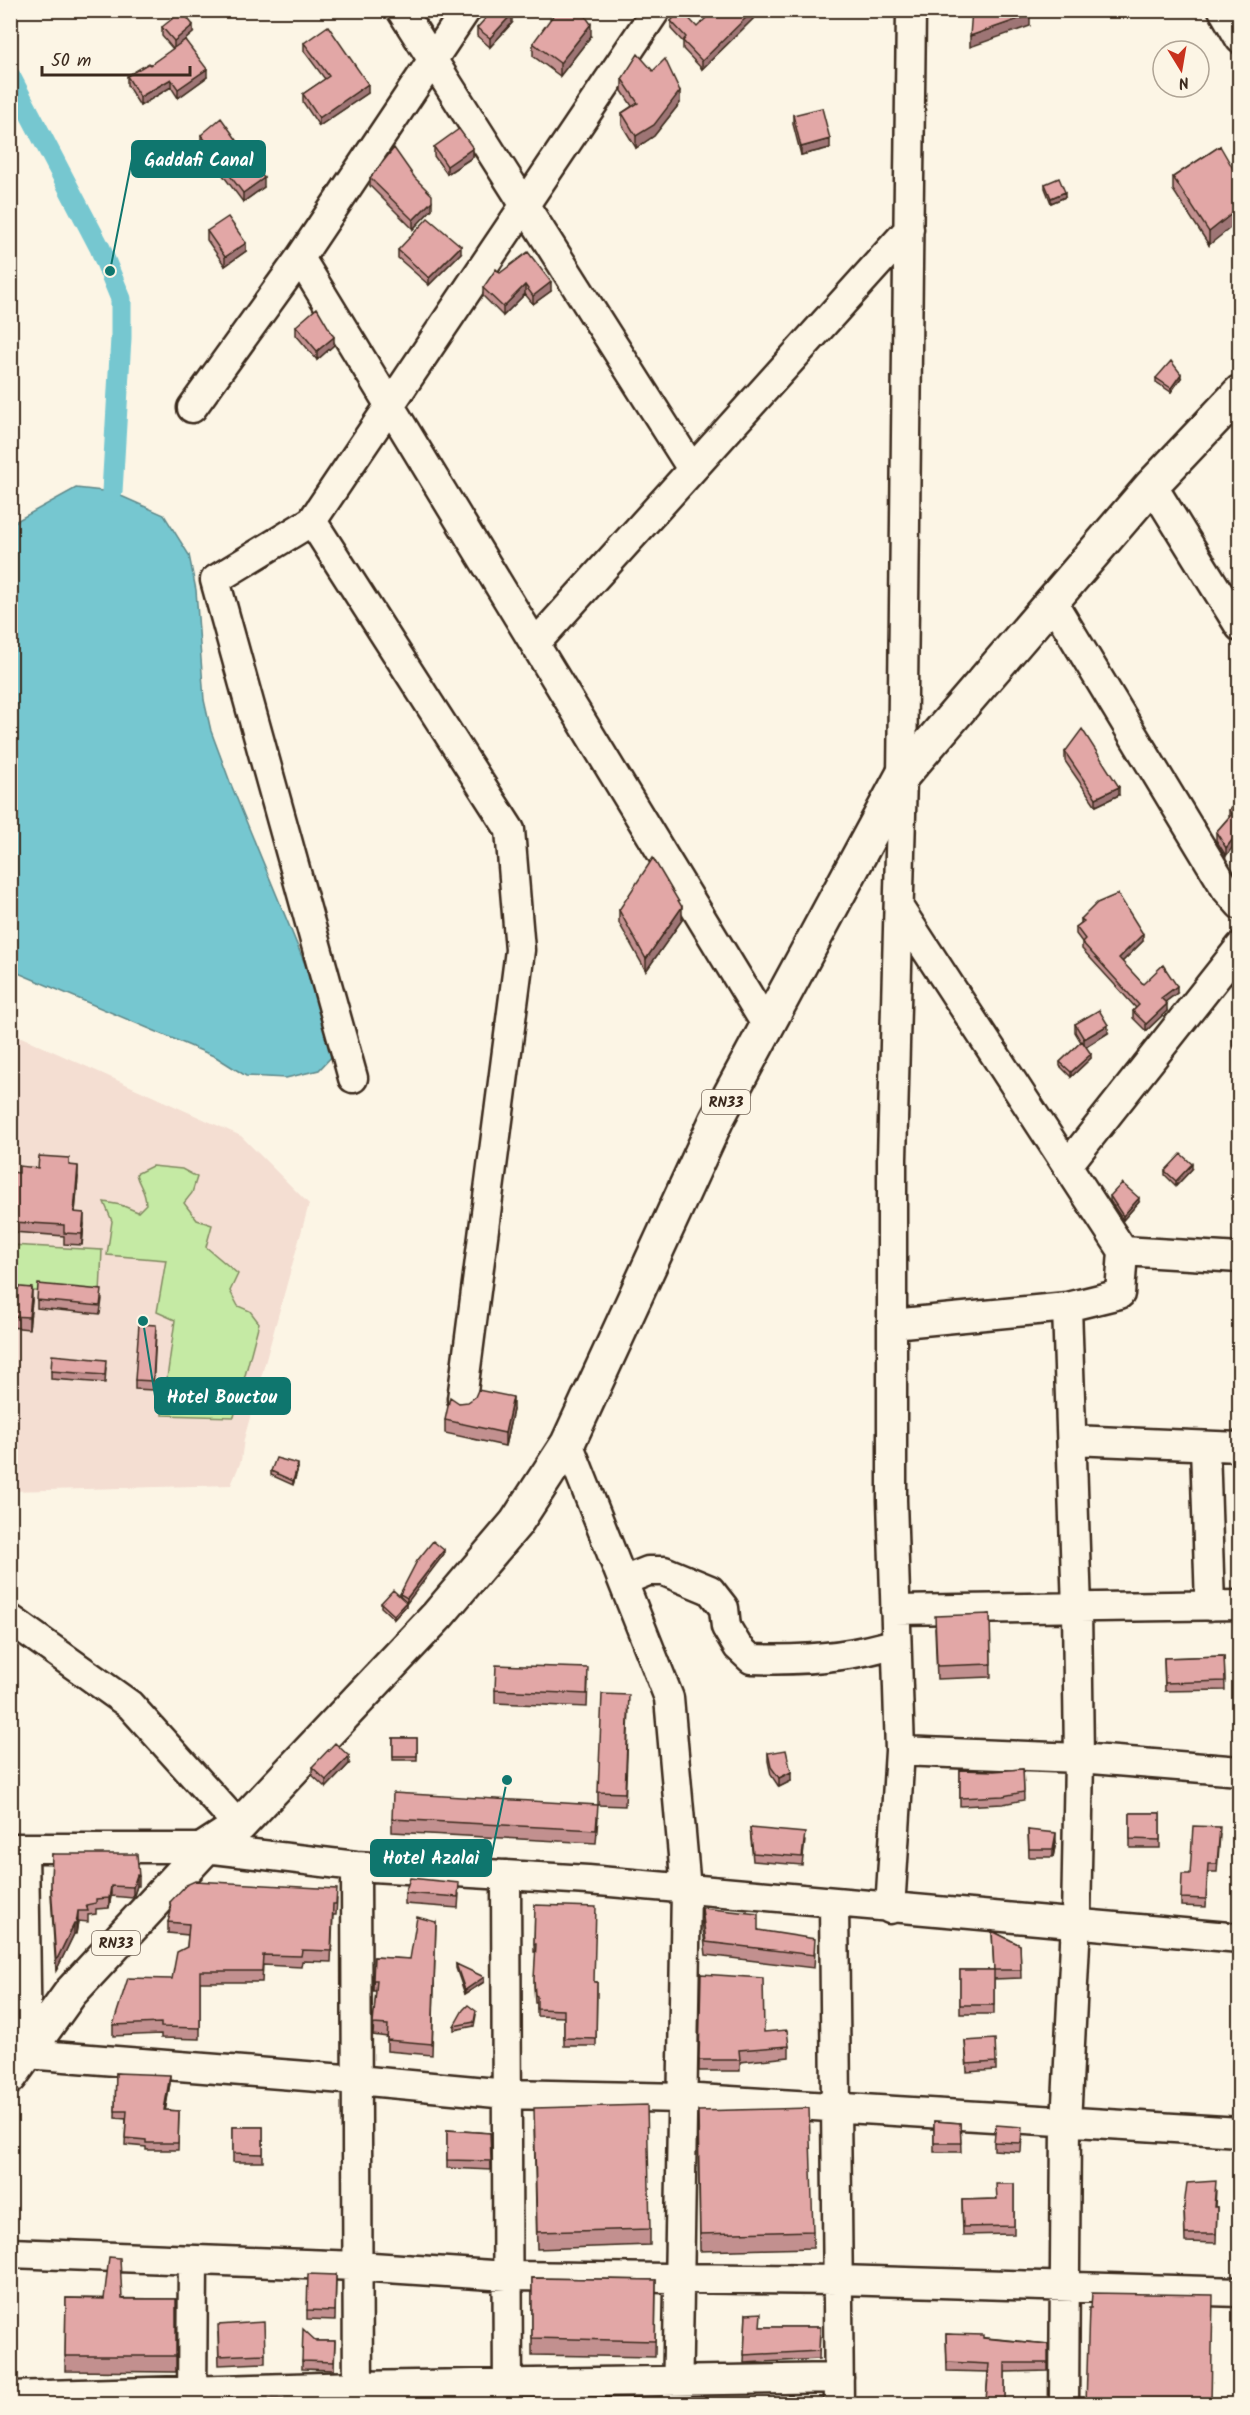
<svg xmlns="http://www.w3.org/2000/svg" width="1250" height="2415" font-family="Kalam,sans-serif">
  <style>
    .built { fill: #f4ded2 }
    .green { fill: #c5eaa4; stroke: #808a61; stroke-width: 1.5 }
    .water { fill: #76c7d0; stroke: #5e8889; stroke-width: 1.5 }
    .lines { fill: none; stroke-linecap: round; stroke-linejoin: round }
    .canal { stroke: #76c7d0; stroke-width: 21 }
    .minor-casing { stroke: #3b2a1e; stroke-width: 33 }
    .major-casing { stroke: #3b2a1e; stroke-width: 38 }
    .minor { stroke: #fcf5e5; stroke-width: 28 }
    .major { stroke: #fcf5e5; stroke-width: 33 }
    .wall { fill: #c2908f; stroke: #3b2a1e; stroke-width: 1.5 }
    .shaded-wall { fill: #9e7574; stroke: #3b2a1e; stroke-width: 1.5 }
    .building { fill: #e2a7a6; stroke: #3b2a1e; stroke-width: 1.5 }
    .labels { text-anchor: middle; stroke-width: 4.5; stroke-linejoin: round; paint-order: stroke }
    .shield { fill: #fcf5e5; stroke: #75675a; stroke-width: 1.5 }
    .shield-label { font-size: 15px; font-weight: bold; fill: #3b2a1e }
    .leader { fill: none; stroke: #0f766e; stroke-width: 2 }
    .callout-dot { fill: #0f766e; stroke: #fcf5e5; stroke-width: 2 }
    .callout { fill: #0f766e; stroke: #0f766e; stroke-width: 2 }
    .callout-label { font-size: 18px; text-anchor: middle; font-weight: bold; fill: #fff }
  </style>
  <rect width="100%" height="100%" fill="#fcf5e5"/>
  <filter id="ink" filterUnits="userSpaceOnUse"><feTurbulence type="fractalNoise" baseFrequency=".0167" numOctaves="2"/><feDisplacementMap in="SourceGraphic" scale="12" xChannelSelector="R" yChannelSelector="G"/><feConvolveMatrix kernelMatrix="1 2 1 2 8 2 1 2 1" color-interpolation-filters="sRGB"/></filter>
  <g filter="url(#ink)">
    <path class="built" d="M10,1032L241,1136L309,1204L244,1439L241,1461L231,1485L11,1491Z"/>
    <path class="green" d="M152,1166L182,1169L197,1177L192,1193L184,1203L197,1220L212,1225L206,1247L238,1274L230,1291L238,1306L250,1311L259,1323L234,1417L162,1415L175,1320L157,1312L166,1260L107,1255L112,1221L104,1202L121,1205L138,1212L146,1204C145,1188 139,1187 136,1174Z
      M10,1245L102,1250L100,1294L11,1290Z"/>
    <path class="water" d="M76,488L112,492L164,515L189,555L196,590L204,700L211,731L230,782L328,1020L335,1053L319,1070L286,1078L246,1076L216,1057L11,970V524Z"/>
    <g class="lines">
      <path class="canal" d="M10,76L100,248L121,299V338L112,492"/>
      <g class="minor-casing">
        <path id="minor" d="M401,10L692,469
          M1223,10L1240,39
          M300,258L767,1026
          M192,408L300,258L466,10
          M1152,485L1240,627
          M312,521L510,830L520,950L462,1399
          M1052,601L1226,889L1240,905
          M535,644L909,229
          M353,1078L215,580L312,521L656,10
          M1067,1166L1240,947
          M1123,1251L1240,1258
          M892,1324L1067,1307L1120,1294L1123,1251L899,908
          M1072,1440L1240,1447
          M568,1443L669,1698L686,1889L677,2404
          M1205,1446L1210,1606
          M623,1581L648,1571H664L710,1590L724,1608L726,1627L738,1647L751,1659C801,1661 848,1658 896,1643
          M895,1610L1240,1605
          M10,1619L130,1705L239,1826
          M900,1751L1079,1758L1240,1771
          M10,1848H205L356,1866L588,1880L1240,1938
          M24,1848L27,2054L357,2080L507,2094L682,2098L1240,2132
          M356,1866L358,2404
          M506,1875L508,2404
          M834,1903L839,2404
          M890,1909L900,1751L892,1500V1159L902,776L911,10
          M10,2253L357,2266L507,2276L838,2280L1240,2292
          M10,2396L358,2386L839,2378
          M192,2404L193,2260
          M1064,2404L1066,2123L1076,1923L1079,1758L1077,1609L1067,1307"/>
      </g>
      <g class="major-casing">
        <path id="major" d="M10,2077L71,1992L205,1848L239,1826L438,1615L516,1523L568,1443L717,1119L902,776L1152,485L1240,392"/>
      </g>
      <use href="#minor" class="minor"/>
      <use href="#major" class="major"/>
    </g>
    <path class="wall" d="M753,15V19L702,69L683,49V42L671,29V21L697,27Z
      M512,23L490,47L477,36V28Z
      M162,27L193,33L185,40L207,77L178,98L171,87L140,106L127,85V76L150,65L173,49L162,36Z
      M591,36L560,76L533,56V43Z
      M304,43L368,93L319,126L303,102V94L325,79L304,51Z
      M622,79L680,103L654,136L636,148L622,125V113L632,106L622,91Z
      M793,115L830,148L801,155L793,124Z
      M201,135L264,187L243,202L222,174V170L201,143Z
      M1220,146L1209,245L1173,190V177Z
      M434,147L473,157L447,174L434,156Z
      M370,178L432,209L413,229L370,186Z
      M1045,184L1065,197L1051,203L1045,188Z
      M207,231L246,251L225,266L207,240Z
      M398,250L461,253L429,285L398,258Z
      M500,273L551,291L533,304L525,294L503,316L483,296V288Z
      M1239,274V287L1237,284V276Z
      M296,326L334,345L317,360L296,335Z
      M1156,378H1181L1171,392L1156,382Z
      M1065,752L1119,795L1096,806L1065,761Z
      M1239,757V779L1233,770V761Z
      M1239,801L1226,856L1216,840V832L1229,817V810Z
      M619,910L682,920L646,971L619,923Z
      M1081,919L1143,941L1122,962L1143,984L1177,993L1165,1002L1167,1011L1146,1031L1133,1018V1011L1136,1008L1082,949V942L1076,934V927L1081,923Z
      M1075,1024L1108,1033L1086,1047L1091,1058L1071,1077L1060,1066V1062L1081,1042L1075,1032Z
      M1239,1032V1053L1233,1047V1040Z
      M69,1165L78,1177L75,1212L84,1224L82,1245L64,1244V1236L13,1232V1227H10V1172L19,1173L38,1168Z
      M1192,1169L1176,1186L1165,1175V1171Z
      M1110,1196L1139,1202L1123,1220L1110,1201Z
      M10,1286L32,1300L29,1329L10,1327Z
      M102,1299L100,1314L37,1308V1300Z
      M156,1334L153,1390L135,1389V1380Z
      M106,1368L105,1383L51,1379V1371Z
      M459,1403L513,1410L505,1446L445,1433V1420Z
      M298,1468L293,1485L271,1475V1471Z
      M444,1554L406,1602V1606L394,1619L381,1607V1603L400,1597V1594Z
      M990,1614L991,1677L937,1679L935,1628Z
      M1224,1656L1225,1690L1165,1691L1164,1658Z
      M588,1681L587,1707L495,1703V1690Z
      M629,1708L625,1806L598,1805V1792Z
      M393,1738H417V1760H393Z
      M768,1753L791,1781L779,1787L771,1775L768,1761Z
      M349,1764L326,1788L312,1775V1767Z
      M1023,1769L1024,1800L1003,1804L960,1806V1770L994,1771Z
      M1130,1813H1160V1848H1130Z
      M598,1818L596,1843L392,1832V1819Z
      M750,1828L805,1841L802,1865L753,1861Z
      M1028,1830L1056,1842L1053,1857H1029Z
      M1220,1835L1217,1872H1208L1206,1907L1181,1906V1898L1190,1874Z
      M52,1854L139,1876V1886H137L133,1898L111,1896L109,1908L96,1909V1914L88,1915V1922L78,1921L76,1934H74L56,1971L51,1895Z
      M405,1893L459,1894L458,1908L405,1904Z
      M337,1899L336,1915H333L331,1962L302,1961L301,1967L263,1965L262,1982H200V2039L161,2038V2034L113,2036V2025L172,1979L187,1947L188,1935L168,1933V1922L171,1915L170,1902Z
      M535,1905L594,1982H597L596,2046H564V2017L537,2016V2003H535L534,1986L536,1952H534Z
      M702,1908L815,1952L814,1968L706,1955L702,1920Z
      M436,1922L432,2055L387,2051V2037L373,2035L376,1991H373L374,1957L410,1959Z
      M992,1931L1020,1945L1021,1978L994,1979V2014H960V1970H994Z
      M456,1964L484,1982L465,1994L456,1968Z
      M701,1974L764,2032L789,2046V2057L740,2062V2071H699Z
      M476,2015L474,2026L454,2030V2026Z
      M965,2041L996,2062V2070L967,2072Z
      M116,2073L170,2083L165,2110L179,2111L178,2150H146V2147L125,2145L126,2119L115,2118Z
      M698,2111L813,2231V2248L700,2251Z
      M934,2121L960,2123L961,2152H934Z
      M534,2125L650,2229V2245L537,2249Z
      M233,2127H263V2162H233Z
      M447,2130L490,2133L491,2170L447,2168Z
      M1022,2135L1021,2152L994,2150V2142Z
      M1014,2184V2234L963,2235L962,2200L996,2199Z
      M1216,2190L1215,2207H1217L1216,2243L1185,2242L1184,2207Z
      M336,2275L335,2320L307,2319V2310Z
      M532,2278L656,2280L655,2357L532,2355Z
      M66,2298L176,2299V2372L65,2371Z
      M746,2314L760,2327H820L819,2359L744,2363Z
      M218,2333L265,2354V2363L219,2365Z
      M946,2334L1048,2344V2371L1005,2372V2404H986L988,2372L947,2371Z
      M316,2341H335L334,2370L302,2369V2361Z"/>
    <path class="shaded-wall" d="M751,10H758L753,15V19L702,69V61Z
      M512,14V23L490,47V38Z
      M1030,15V26L970,47V36Z
      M591,24V36L560,76V63Z
      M193,25V33L174,49V41Z
      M207,69V77L178,98V89Z
      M171,79V87L140,106V97Z
      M368,84V93L319,126V118Z
      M680,91V103L654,136L636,148V136Z
      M830,139V148L801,155V147Z
      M473,148V157L447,174V166Z
      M264,178V187L243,202V193Z
      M1065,192V197L1051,203V198Z
      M432,201V209L413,229V220Z
      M1239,208V221L1209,245V232Z
      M246,243V251L225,266V257Z
      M461,246V253L429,285V278Z
      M551,282V291L533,304V296Z
      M525,285V294L503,316V307Z
      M334,337V345L317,360V351Z
      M1181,374V378L1171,392V388Z
      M1119,787V795L1096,806V798Z
      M1239,831V839L1226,856V848Z
      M682,907V920L646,971V959Z
      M1143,934V941L1119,965V958Z
      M1177,986V993L1161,1005V998Z
      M1167,1004V1011L1146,1031V1024Z
      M1108,1025V1033L1084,1048V1039Z
      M1091,1054V1058L1071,1077V1072Z
      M1192,1164V1169L1176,1186V1181Z
      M78,1166V1177L74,1223V1212Z
      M1139,1198V1202L1123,1220V1216Z
      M84,1213V1224L82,1245V1234Z
      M32,1288V1300L29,1329V1317Z
      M513,1397V1410L505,1446V1433Z
      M298,1464V1468L293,1485V1481Z
      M444,1550V1554L407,1603V1598Z
      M406,1602V1606L394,1619V1615Z
      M349,1756V1764L326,1788V1780Z
      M791,1772V1781L779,1787V1778Z
      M1056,1833V1842L1053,1857V1849Z
      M137,1875V1886L133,1898V1887Z
      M111,1886V1896L109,1908V1898Z
      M78,1911V1921L76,1934V1924Z
      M74,1924V1934L56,1971V1961Z
      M484,1977V1982L465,1994V1990Z
      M170,2075V2083L164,2118V2110Z"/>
    <path class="building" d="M493,10H508L512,14L490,38L477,28Z
      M557,10H581L591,24L560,63L533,43Z
      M681,10L697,27L714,10L753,11L702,61L683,41L686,37L671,21Z
      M972,10H1028L1030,15L970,36Z
      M182,11L193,25L174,41L162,27Z
      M328,26L368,84L319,118L303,94L329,76L304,43Z
      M185,40L207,69L178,89L171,79L140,97L127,76L149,63L150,65Z
      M638,54L653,71L665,59L680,91L654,125L636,136L622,113L638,103L622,79Z
      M822,108L830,139L801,147L793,115Z
      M221,118L264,178L243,193L222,165L225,164L201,135Z
      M459,129L473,148L447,166L434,147Z
      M1220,146L1239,179V208L1209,232L1173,177Z
      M394,148L415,178L432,195V201L413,220L370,178Z
      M1059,178L1065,192L1051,198L1045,184Z
      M228,217L246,243L225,257L207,231Z
      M428,218L461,246L429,278L398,250Z
      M528,252L551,282L533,296L525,285L503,307L483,288L496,269L500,273Z
      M317,308L334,337L317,351L296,326Z
      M1171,361L1181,374L1171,388L1156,378Z
      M1082,729L1119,787L1096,798L1065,752Z
      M1239,757V770L1233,761Z
      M1239,801V831L1226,848L1216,832L1232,814L1229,810Z
      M653,858L682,907L646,959L619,910Z
      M1118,894L1143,934L1119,958L1143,984L1163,965L1177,986L1161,998L1167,1004L1146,1024L1133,1011L1139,1005L1082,942L1085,939L1076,927L1084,921L1081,919L1097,903Z
      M1099,1010L1108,1025L1084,1039L1075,1024Z
      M1239,1032V1045L1233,1040Z
      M1082,1041L1091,1054L1071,1072L1060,1062Z
      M1181,1154L1192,1164L1176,1181L1165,1171Z
      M39,1156L69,1158V1165L78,1166L74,1212L84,1213L82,1234L64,1233V1225L13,1222V1216H10V1172L19,1173V1166L38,1168Z
      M1122,1183L1139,1198L1123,1216L1110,1196Z
      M38,1284L102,1290L100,1306L37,1300Z
      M10,1286L32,1288L29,1317L10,1316Z
      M139,1324L156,1325L153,1381L135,1380Z
      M52,1355L106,1360L105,1375L51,1371Z
      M478,1390L513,1397L505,1433L445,1420L450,1397L459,1403L468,1402L475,1397Z
      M276,1458L298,1464L293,1481L271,1471Z
      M433,1541L444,1550L407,1598L400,1594L417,1561Z
      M393,1590L406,1602L394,1615L381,1603Z
      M990,1614L991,1664L937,1666L935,1616Z
      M1224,1656L1225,1681L1165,1683L1164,1658Z
      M496,1665L588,1668L587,1694L495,1690Z
      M602,1694L629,1695L625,1793L598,1792Z
      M393,1738H417V1756H393Z
      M335,1743L349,1756L326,1780L312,1767Z
      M786,1750L791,1772L779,1778L771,1767L768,1753Z
      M1023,1769L1024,1792L1003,1796L960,1798V1770L994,1771Z
      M393,1793L598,1805L596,1830L392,1819Z
      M1130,1813H1160V1840L1130,1839Z
      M1193,1826L1220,1827L1217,1864H1208L1206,1899L1181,1898L1182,1874H1190Z
      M750,1828L805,1833L802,1857L753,1853Z
      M1028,1830L1056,1833L1053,1849H1029Z
      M52,1854H137L139,1876L137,1875L133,1887L111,1886L109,1898L96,1899V1903L86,1905L88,1911H78L76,1924H74L56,1961L51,1885Z
      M410,1878L459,1883L458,1897L405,1893Z
      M195,1881L337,1889L336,1904H333L331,1951L302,1950L301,1956L263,1955L262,1971H200V2028L161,2027V2023L113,2025L128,1978L172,1979L177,1952L187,1947L189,1924L168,1922L171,1911L170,1902L186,1885Z
      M535,1905L596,1907L594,1982H597L596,2039L564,2038V2010L537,2009V1996L535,1995L534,1979L536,1944H534Z
      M702,1908L758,1914V1930L815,1939L814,1955L706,1942Z
      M417,1917L436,1922L432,2044L387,2040L388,2025L373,2024L377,1980H373L374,1957L410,1959Z
      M992,1931L1020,1945L1021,1970H994Z
      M456,1964L484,1977L465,1990Z
      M960,1970H994V2005H960Z
      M701,1974L763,1978L764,2032L787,2030L789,2046L739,2050L740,2060H699Z
      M468,2005L476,2011L474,2022L454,2026L463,2010Z
      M995,2039L996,2062L967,2064L965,2041Z
      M116,2073L170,2075L164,2110L179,2111L178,2143H146V2140L125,2138L127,2111H115Z
      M647,2105L650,2229L537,2232L534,2108Z
      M809,2108L813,2231L700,2234L698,2111Z
      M934,2121L960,2123L961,2143H934Z
      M996,2125L1022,2127L1021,2143L994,2142Z
      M233,2127H263V2154L233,2153Z
      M447,2130L490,2133L491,2161L447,2160Z
      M1216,2181L1214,2207H1217L1216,2234H1185L1184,2207L1187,2183Z
      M996,2184H1014V2226L963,2227L962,2200L997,2199Z
      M109,2257L120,2258L122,2299H176V2356H65L66,2298L104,2299Z
      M308,2274L336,2275L335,2311L307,2310Z
      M532,2278L656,2280L655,2341L532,2338Z
      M1092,2293L1213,2295L1211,2404H1086L1089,2308H1091Z
      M761,2313L760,2327H820L819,2351L744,2355L746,2314Z
      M264,2322L265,2354L219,2356L218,2325Z
      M303,2329L316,2341H335L334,2362L302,2361Z
      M946,2334L983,2335V2338L1048,2344V2363H1005V2401H986L989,2364L947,2362Z
      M226,2398L334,2399L333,2404H226Z"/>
  </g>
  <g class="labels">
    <g class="shield">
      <rect x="702" y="1090" width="48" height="24" rx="4.5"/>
      <rect x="92" y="1931" width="48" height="24" rx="4.5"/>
    </g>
    <g class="shield-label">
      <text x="726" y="1107">RN33</text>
      <text x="116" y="1948">RN33</text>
    </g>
  </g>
  <path class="leader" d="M110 271L132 159M143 1321L155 1396M507 1780L491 1858"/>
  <g class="callout-dot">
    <circle cx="110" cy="271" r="6"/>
    <circle cx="143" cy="1321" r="6"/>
    <circle cx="507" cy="1780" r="6"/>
  </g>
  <g class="callout">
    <rect x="132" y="141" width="133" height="36" rx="6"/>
    <rect x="155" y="1378" width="135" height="36" rx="6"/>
    <rect x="371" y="1840" width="120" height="36" rx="6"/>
  </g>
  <g class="callout-label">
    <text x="199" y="166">Gaddafi Canal</text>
    <text x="222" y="1403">Hotel Bouctou</text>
    <text x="431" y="1864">Hotel Azalai</text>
  </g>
  <rect width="1250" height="2415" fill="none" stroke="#fcf5e5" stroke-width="36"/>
  <rect x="18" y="18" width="1214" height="2379" fill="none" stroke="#3b2a1e" stroke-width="2" filter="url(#ink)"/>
  <g transform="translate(1181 69) rotate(169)"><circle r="28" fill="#fcf5e5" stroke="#afa495" stroke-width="1.5"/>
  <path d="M0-4.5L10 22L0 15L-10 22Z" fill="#c8321e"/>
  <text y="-9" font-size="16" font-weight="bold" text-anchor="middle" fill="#3b2a1e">N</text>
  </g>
  <path d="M42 66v9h148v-9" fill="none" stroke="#3b2a1e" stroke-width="3"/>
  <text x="51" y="66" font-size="18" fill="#3b2a1e" stroke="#fcf5e5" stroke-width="4.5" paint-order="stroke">50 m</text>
</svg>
